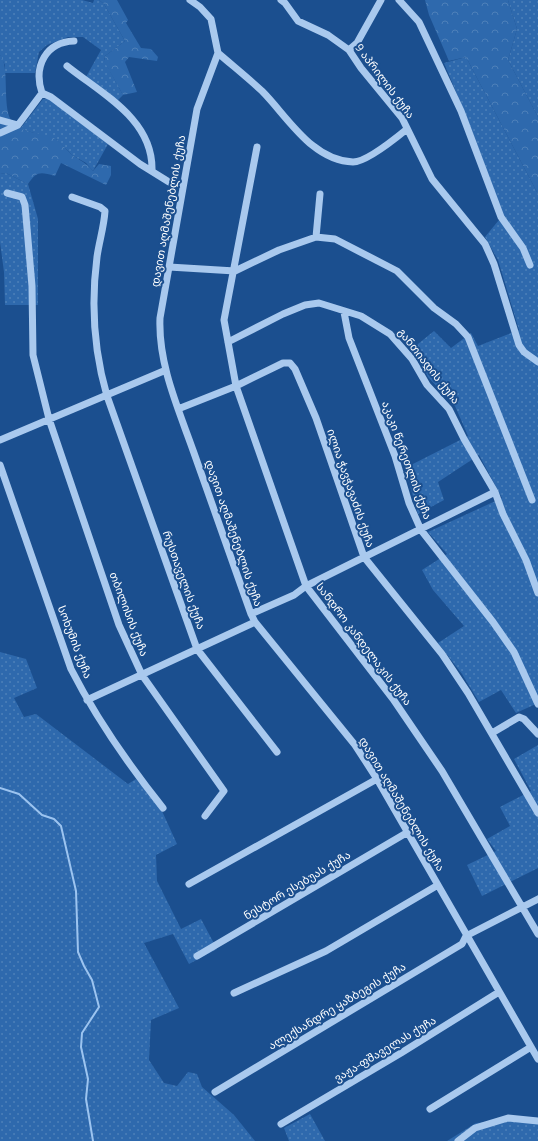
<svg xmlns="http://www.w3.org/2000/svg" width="538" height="1141" font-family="'Open Sans','Noto Sans Georgian',sans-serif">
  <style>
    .grass { fill: url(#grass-dots) }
    .forest { fill: url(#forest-crowns) }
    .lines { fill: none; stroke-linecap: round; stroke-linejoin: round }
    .stream { stroke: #9cc4f0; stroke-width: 2 }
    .minor { stroke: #a9c9ee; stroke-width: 7 }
    .labels { text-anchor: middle; stroke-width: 4; stroke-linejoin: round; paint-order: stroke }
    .street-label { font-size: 11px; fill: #fff; stroke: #1b4f8f }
  </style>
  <defs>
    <pattern id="grass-dots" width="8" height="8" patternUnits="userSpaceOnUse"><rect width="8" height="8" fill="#2e69ad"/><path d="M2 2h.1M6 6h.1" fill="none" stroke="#4d80b9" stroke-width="1.8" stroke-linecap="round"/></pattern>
    <pattern id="forest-crowns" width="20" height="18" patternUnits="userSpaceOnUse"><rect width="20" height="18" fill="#2e69ad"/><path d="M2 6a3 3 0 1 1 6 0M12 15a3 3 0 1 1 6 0" fill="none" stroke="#4d80b9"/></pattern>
  </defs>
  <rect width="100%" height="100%" fill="#1b4f8f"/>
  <path class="grass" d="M0,0H82L93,3L94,0H99L104,4L125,41L105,56L104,60L123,95L117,101L86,77L101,50L83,37H68L47,45L39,52L35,73H5V65L0,55Z
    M508,0H538V117L508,60L517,29Z
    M466,57L538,194V703L516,713L501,690L479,702L462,674L438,643L464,626L433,590L422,570L447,554L428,532L502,498L479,455L438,482L444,500L418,514L405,468L468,436L455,406L428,377L413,348L434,331L451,348L471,333L478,346L519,330L498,260L485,237L503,215L471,128L444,63Z
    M43,99H50L108,144L93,171L86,163L72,155L56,139L20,129Z
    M6,173L28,184L38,219V305H5L4,272L0,242V174Z
    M0,652L26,659L37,688L14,698L24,717L36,714L128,784L136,779L162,811L177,844L156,855L157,881L181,929L201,919L217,949L189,964L173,934L144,943L179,1008L151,1020L149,1060L164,1083L177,1086L188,1072L197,1074L202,1087L234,1115L255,1141H0Z
    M538,745V868L482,896L467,865L496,851L487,839L510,826L500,807L531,791L514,759Z
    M310,1114L325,1141H289L284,1128Z
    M514,1120L538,1122V1141H447L476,1123Z"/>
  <path class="forest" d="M99,0H117L128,20L126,23L141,48L151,49L158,57L157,61L129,57L125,62L137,92L123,95L104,61L105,56L125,41L104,4Z
    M425,0H508L517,29L508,60L538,117V194L466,57L449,61L429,15Z
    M0,55C10,64 2,106 11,120C21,135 42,131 56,139C62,143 66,150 71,154C79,160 87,163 93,171L99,164L111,166V175L106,185L61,163L55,176C40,172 37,171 28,184L6,173L0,174Z"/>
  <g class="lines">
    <path class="stream" d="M0,788L19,794L42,815L54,819L61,826L76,891L78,952L84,966L92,980L99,1007L82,1033L81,1047L88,1079L86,1099L93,1141"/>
    <path class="minor" d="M190,0L200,7L211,19L218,53L197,109L160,318C158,365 179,410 194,453C213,507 232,560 251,614L255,622L355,745L377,779L538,1059
      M281,0L285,3L298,21L328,35L349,50L361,68L402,118L432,179L485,244L494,264L519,345L524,352L538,362
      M399,0L419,22L461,111L501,217L523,248L530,265
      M349,50L357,43L381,0
      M218,53C233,66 248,78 262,91C287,116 312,161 353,162C367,162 396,138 407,129
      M67,66C102,94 153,119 152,170
      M42,93C33,66 46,42 74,41
      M0,120L18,125L42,93L51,97L140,164L169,182L183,184
      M0,133L18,125
      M257,147L224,320L236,386L306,586L393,699L442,771L538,934
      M7,193L22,197L25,205L32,286L33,355L49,419L119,625L142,675L224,791L205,816
      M72,197L100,207L105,211C104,227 99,242 97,257C91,303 94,351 107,396L197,649L277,752
      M316,237L320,194
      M169,267L235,271L279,250L316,237L335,239L397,271L434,308L456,324L468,337L532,500
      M344,312L349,338L395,456L409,503L421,530L493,622L514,652L538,704
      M228,342L283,314L305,305L319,303L361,316L390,334L412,359L427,385L449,409L464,439L495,492L503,514L526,560L538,593
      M178,409L236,386L283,363H290L295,369L316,418L364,557L442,654L468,693L538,813
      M0,440L166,370
      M0,465L71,669C97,720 128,764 163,808
      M251,614L294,595L306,586L495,492
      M87,700L255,622
      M492,733L519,717L524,719L538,734
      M189,884L377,779
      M197,956L408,832
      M234,993L326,951L438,885
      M215,1092L462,944L466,936L538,899
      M430,1109L531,1047
      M281,1124L401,1053L499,992
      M458,1141L475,1128L508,1118L538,1121"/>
  </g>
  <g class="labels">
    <g class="street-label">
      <text transform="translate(385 81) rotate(53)" y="4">9 აპრილის ქუჩა</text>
      <text transform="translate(168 211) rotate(-80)" y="4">დავით აღმაშენებლის ქუჩა</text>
      <text transform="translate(429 366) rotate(52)" y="4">განთიადის ქუჩა</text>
      <text transform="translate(407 460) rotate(70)" y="4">აკაკი წერეთლის ქუჩა</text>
      <text transform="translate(351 488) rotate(71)" y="4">ილია ჭავჭავაძის ქუჩა</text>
      <text transform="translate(234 533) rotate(71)" y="4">დავით აღმაშენებლის ქუჩა</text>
      <text transform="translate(184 580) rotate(70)" y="4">რუსთაველის ქუჩა</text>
      <text transform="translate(129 614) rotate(69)" y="4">თბილისის ქუჩა</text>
      <text transform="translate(75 642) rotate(69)" y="4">სოხუმის ქუჩა</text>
      <text transform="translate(364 644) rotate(53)" y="4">სანდრო კანდელაკის ქუჩა</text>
      <text transform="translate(402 804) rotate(59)" y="4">დავით აღმაშენებლის ქუჩა</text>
      <text transform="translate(297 885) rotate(-31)" y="4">ნესტორ ესებუას ქუჩა</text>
      <text transform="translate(337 1006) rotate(-31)" y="4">ალექსანდრე ყაზბეგის ქუჩა</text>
      <text transform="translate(385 1049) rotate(-31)" y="4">ვაჟა-ფშაველას ქუჩა</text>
    </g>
  </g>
</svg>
